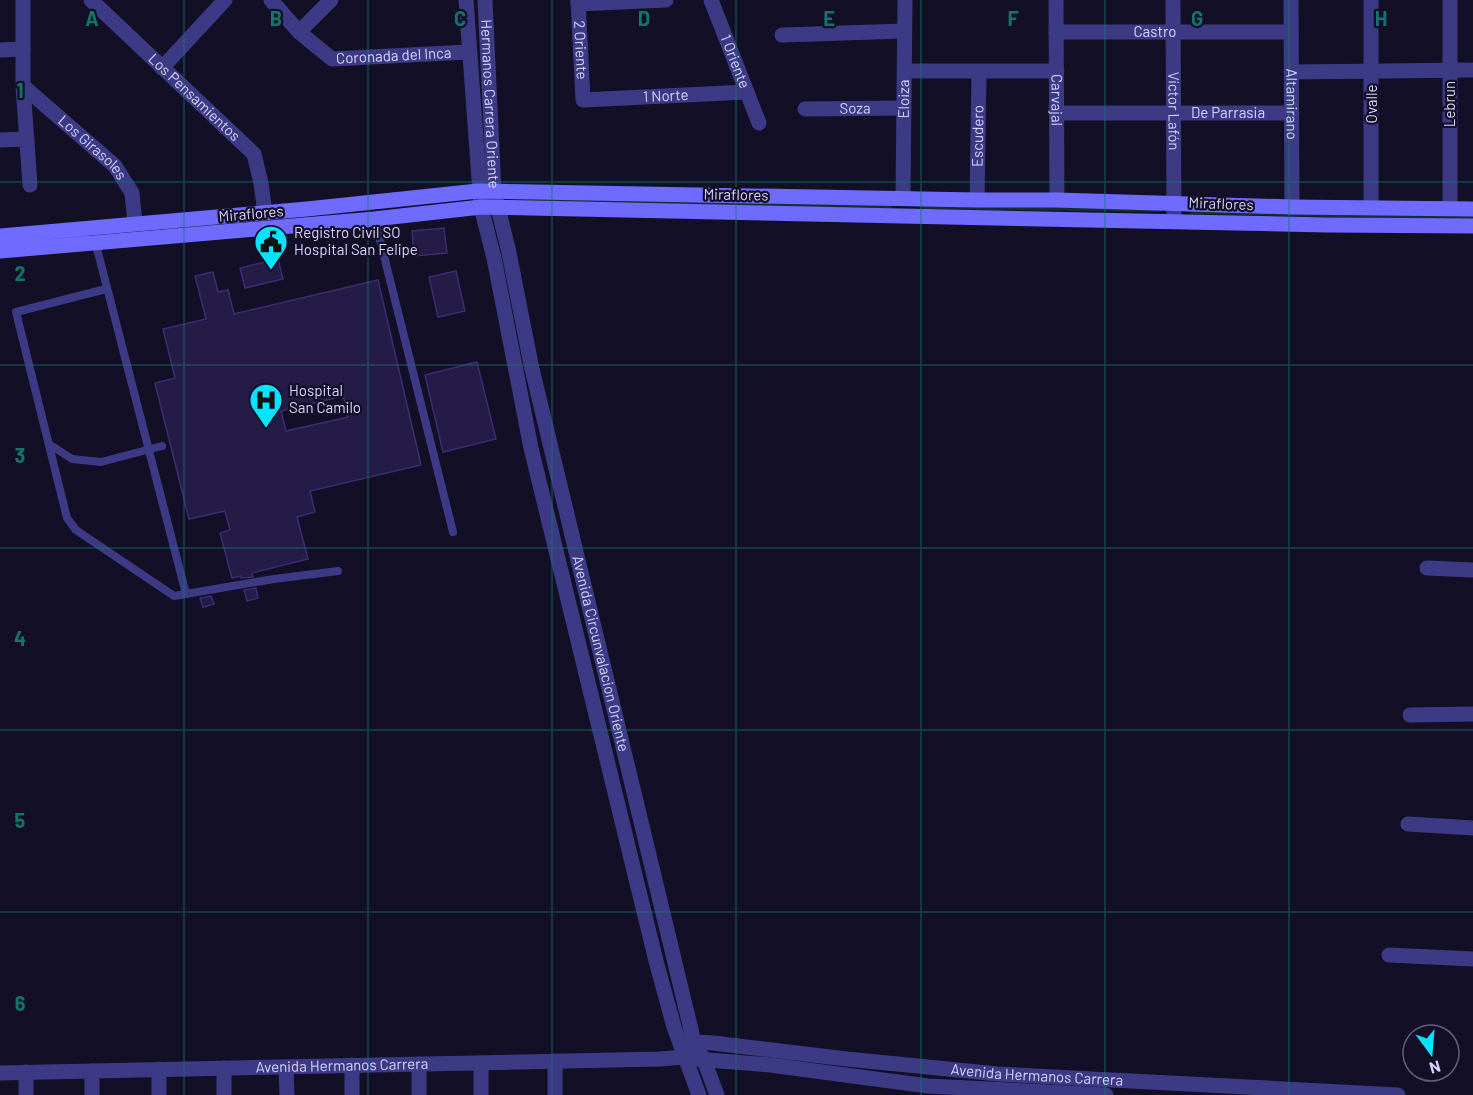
<svg xmlns="http://www.w3.org/2000/svg" width="1473" height="1095" font-family="Barlow,sans-serif">
  <style>
    .green { fill: #12302f }
    .building { fill: #241b47; stroke: #3b2d73; stroke-width: 1.5; fill-rule: evenodd }
    .lines { fill: none; stroke-linecap: round; stroke-linejoin: round }
    .service { stroke: #3d3a85; stroke-width: 8 }
    .minor { stroke: #3d3a85; stroke-width: 15 }
    .tertiary { stroke: #3d3a85; stroke-width: 15 }
    .secondary { stroke: #6f6bff; stroke-width: 15 }
    .grid { fill: none; stroke: #0f766e; stroke-width: 1.5; stroke-opacity: 0.55 }
    .labels { text-anchor: middle; stroke-width: 4.5; stroke-linejoin: round; paint-order: stroke }
    .street-label { font-size: 15px; fill: #d9d4ff; stroke: #130f26 }
    .poi-label { font-size: 15px; fill: #d9d4ff; stroke: #130f26; text-anchor: start }
    .grid-label { font-size: 20px; text-anchor: middle; font-weight: bold; fill: #0f766e; stroke: #130f26; stroke-width: 4.5; stroke-linejoin: round; paint-order: stroke }
  </style>
  <rect width="100%" height="100%" fill="#130f26"/>
  <path class="green" d="M526,199L891,204L892,208L505,206L503,200Z
    M984,205L1163,210L1158,212L924,209L921,206Z
    M1189,211L1473,215V220L1192,214Z"/>
  <path class="building" d="M444,228L447,253L414,256L412,231Z
    M278,259L283,279L245,288L240,268Z
    M456,271L465,311L438,317L429,277Z
    M213,272L218,292L228,290L234,314L378,280L421,465L310,491L315,512L297,517L308,559L252,573L253,577L241,578V576L232,578L220,533L230,530L225,511L189,519L155,383L175,378L163,329L206,319L195,276ZM343,396L348,417L286,431L281,411Z
    M477,362L496,439L443,452L425,375Z
    M256,588L258,598L247,601L244,590Z
    M211,596L214,604L203,607L200,598Z"/>
  <g class="lines">
    <path class="service" d="M374,216L453,532
      M95,241L186,594
      M106,289L16,312L67,518L76,530L174,596L274,579L338,571
      M49,444L72,459L101,462L162,446"/>
    <g class="minor">
      <path d="M23,0V86L30,185"/>
      <path id="s1" d="M91,0L254,154L261,183L265,213"/>
      <path id="s2" d="M271,0L299,32L332,59L468,52"/>
      <path id="s3" d="M578,0L583,100L747,92"/>
      <path id="s4" d="M711,0L759,123"/>
      <path id="s5" d="M1056,0L1057,200"/>
      <path id="s6" d="M1291,0L1292,207"/>
      <path d="M1371,0V207"/>
      <path d="M578,4L666,0"/>
      <path d="M299,32L331,0"/>
      <path id="s7" d="M1056,32H1291"/>
      <path d="M782,35L904,31"/>
      <path d="M0,50L23,49"/>
      <path d="M162,68L225,0"/>
      <path d="M905,71H1057"/>
      <path d="M1291,72L1473,70"/>
      <path id="s8" d="M23,86L115,166L132,193L135,224"/>
      <path id="s9" d="M805,109L904,108"/>
      <path id="s10" d="M1057,113H1292"/>
      <path d="M0,140L27,139"/>
      <path id="s11" d="M903,198L905,0"/>
      <path id="s12" d="M977,200L979,72"/>
      <path d="M1450,208V0"/>
      <path d="M1427,568L1473,570"/>
      <path d="M1410,715L1473,714"/>
      <path d="M1408,824L1473,828"/>
      <path d="M1389,955L1473,959"/>
      <path d="M481,1063V1095"/>
      <path d="M352,1065V1095"/>
      <path d="M286,1067L287,1095"/>
      <path d="M224,1068V1095"/>
      <path id="s13" d="M0,1073L660,1059L684,1057"/>
      <path d="M26,1095V1072"/>
      <path d="M92,1095V1071"/>
      <path d="M159,1095V1069"/>
      <path d="M419,1095V1064"/>
      <path d="M555,1095V1061"/>
    </g>
    <g class="tertiary">
      <path d="M466,0L481,207L494,258L531,448L656,961L674,1027L699,1095"/>
      <path id="s14" d="M485,0L494,192L508,248L532,369L694,1042L704,1060L717,1095"/>
      <path id="s15" d="M1173,0L1174,221"/>
      <path id="s16" d="M690,1047L694,1042L713,1043L847,1059L998,1074L1398,1095"/>
      <path d="M696,1059L770,1065L928,1086L1106,1095"/>
    </g>
    <path class="secondary" d="M0,236L307,209L478,191L977,200H1057L1292,207L1473,209
      M0,251L374,219L481,207L1327,225L1473,226"/>
  </g>
  <path class="grid" d="M184,0V1095M368,0V1095M552,0V1095M736,0V1095M921,0V1095M1105,0V1095M1289,0V1095M0,182H1473M0,365H1473M0,548H1473M0,730H1473M0,912H1473"/>
  <defs>
    <g id="civic-pin" transform="scale(1.725)"><path d="M0 17L-7.5 6A9.5 9.5 0 1 1 7.5 6Z" fill="#00e5ff" stroke="#130f26"/><path d="M-.6-6.5H3V-4.5H.6V-3L4-1V1h2V6H-6V1h2V-1L-.6-3ZM-1.2 2.5V6h2.4V2.5Z" fill="#111"/></g>
    <g id="hospital-pin" transform="scale(1.725)"><path d="M0 17L-7.5 6A9.5 9.5 0 1 1 7.5 6Z" fill="#00e5ff" stroke="#130f26"/><path d="M-5-5h3v3.5h4V-5h3V5h-3V1.5h-4V5h-3Z" fill="#111"/></g>
  </defs>
  <g fill-rule="evenodd">
    <use href="#civic-pin" x="271" y="242"/>
    <use href="#hospital-pin" x="266" y="400"/>
  </g>
  <g class="labels">
    <g class="street-label">
      <text dy="5" stroke="none"><textPath href="#s7" startOffset="99">Castro</textPath></text>
      <text dy="5" stroke="none"><textPath href="#s3" startOffset="50">2 Oriente</textPath></text>
      <text dy="5" stroke="none"><textPath href="#s2" startOffset="147">Coronada del Inca</textPath></text>
      <text dy="5" stroke="none"><textPath href="#s4" startOffset="66">1 Oriente</textPath></text>
      <text dy="5" stroke="none"><textPath href="#s3" startOffset="183">1 Norte</textPath></text>
      <text dy="5" stroke="none"><textPath href="#s1" startOffset="142">Los Pensamientos</textPath></text>
      <text dy="5" stroke="none"><textPath href="#s11" startOffset="99">Eloiza</textPath></text>
      <text dy="5" stroke="none"><textPath href="#s5" startOffset="100">Carvajal</textPath></text>
      <text dy="5" stroke="none"><textPath href="#s6" startOffset="104">Altamirano</textPath></text>
      <text dy="5" stroke="none"><textPath href="#s14" startOffset="104">Hermanos Carrera Oriente</textPath></text>
      <text transform="translate(1372 104) rotate(-90)" y="5">Ovalle</text>
      <text transform="translate(1450 104) rotate(-90)" y="5">Lebrun</text>
      <text dy="5" stroke="none"><textPath href="#s9" startOffset="50">Soza</textPath></text>
      <text dy="5" stroke="none"><textPath href="#s15" startOffset="111">Víctor Lafón</textPath></text>
      <text dy="5" stroke="none"><textPath href="#s10" startOffset="171">De Parrasia</textPath></text>
      <text dy="5" stroke="none"><textPath href="#s12" startOffset="64">Escudero</textPath></text>
      <text dy="5" stroke="none"><textPath href="#s8" startOffset="93">Los Girasoles</textPath></text>
      <text transform="translate(736 195) rotate(1)" y="5">Miraflores</text>
      <text transform="translate(1221 204) rotate(2)" y="5">Miraflores</text>
      <text transform="translate(251 214) rotate(-5)" y="5">Miraflores</text>
      <text dy="5" stroke="none"><textPath href="#s14" startOffset="666">Avenida Circunvalacion Oriente</textPath></text>
      <text dy="5" stroke="none"><textPath href="#s13" startOffset="342">Avenida Hermanos Carrera</textPath></text>
      <text dy="5" stroke="none"><textPath href="#s16" startOffset="351">Avenida Hermanos Carrera</textPath></text>
    </g>
    <g class="poi-label">
      <text x="294" y="238">Registro Civil SO<tspan x="294" dy="17">Hospital San Felipe</tspan></text>
      <text x="289" y="396">Hospital<tspan x="289" dy="17">San Camilo</tspan></text>
    </g>
  </g>
  <g class="grid-label">
    <text x="92" y="26">A</text>
    <text x="276" y="26">B</text>
    <text x="460" y="26">C</text>
    <text x="644" y="26">D</text>
    <text x="829" y="26">E</text>
    <text x="1013" y="26">F</text>
    <text x="1197" y="26">G</text>
    <text x="1381" y="26">H</text>
    <text x="20" y="98">1</text>
    <text x="20" y="281">2</text>
    <text x="20" y="463">3</text>
    <text x="20" y="646">4</text>
    <text x="20" y="828">5</text>
    <text x="20" y="1011">6</text>
  </g>
  <g transform="translate(1431 1053) rotate(164)"><circle r="28" fill="#130f26" stroke="#625e7d" stroke-width="1.5"/>
  <path d="M0-4.5L10 22L0 15L-10 22Z" fill="#00e5ff"/>
  <text y="-9" font-size="16" font-weight="bold" text-anchor="middle" fill="#d9d4ff">N</text>
  </g>
</svg>
